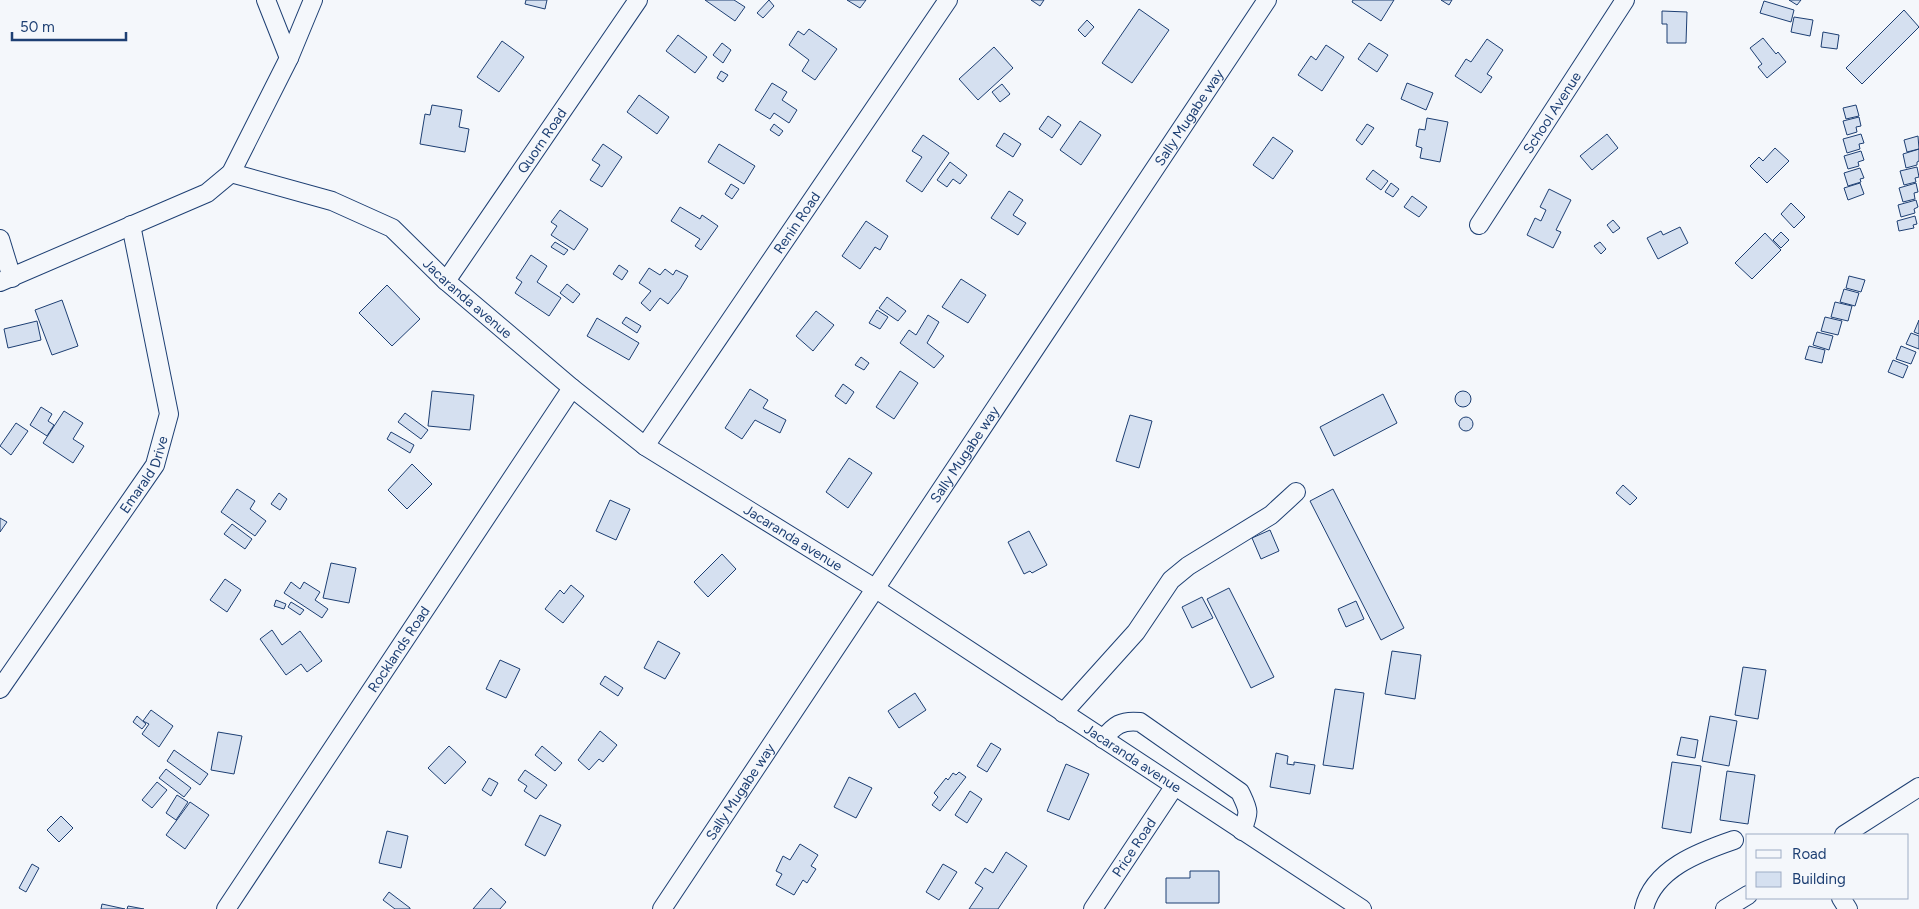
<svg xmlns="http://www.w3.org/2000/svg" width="1919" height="909" font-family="Figtree,sans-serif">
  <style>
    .building { fill: #d5e0f0; stroke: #1d3f73 }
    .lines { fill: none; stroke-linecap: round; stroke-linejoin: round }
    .minor-casing { stroke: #1d3f73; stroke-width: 20 }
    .minor { stroke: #f4f7fb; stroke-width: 18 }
    .labels { text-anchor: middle; stroke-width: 4; stroke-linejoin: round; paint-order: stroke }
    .street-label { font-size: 14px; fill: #1d3f73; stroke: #f4f7fb }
  </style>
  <rect width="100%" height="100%" fill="#f4f7fb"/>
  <path class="building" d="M526,0H547L545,9L525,4Z
    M705,0H734L745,7L735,21Z
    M769,0L774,6L763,18L757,13Z
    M847,0H866L860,8Z
    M1031,0H1044L1040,6Z
    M1353,0H1394L1381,21L1352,2Z
    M1441,0H1452L1449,5Z
    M1789,0H1801L1797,5Z
    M1764,1L1794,10L1791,22L1760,13Z
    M1139,9L1169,30L1132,83L1102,63Z
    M1904,10L1919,27L1862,84L1846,68Z
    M1662,11L1687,12L1686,43H1667V24H1662Z
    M1794,17L1813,20L1810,36L1791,32Z
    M1087,20L1094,27L1085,37L1078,30Z
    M809,29L837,49L815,80L802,71L809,60L789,45L798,31L804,35Z
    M1823,32L1839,35L1837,49L1821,47Z
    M678,35L707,57L695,73L666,51Z
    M1763,38L1776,54L1778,52L1786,62L1767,78L1758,67L1762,64L1750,48Z
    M1487,39L1503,50L1487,74L1492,77L1481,93L1455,76L1466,59L1471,62Z
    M502,41L524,57L499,92L477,77Z
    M722,43L731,50L723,63L713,55Z
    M1369,43L1388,55L1377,72L1358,59Z
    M1326,45L1344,57L1322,91L1298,75L1311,56L1316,60Z
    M994,47L1013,68L978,100L959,79Z
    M721,71L728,75L723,82L717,78Z
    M772,83L787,92L782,100L797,110L789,123L774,113L770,119L755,110Z
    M1407,83L1433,93L1426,110L1401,99Z
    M1002,84L1010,94L1000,102L992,92Z
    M639,95L669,117L657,134L627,112Z
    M432,105L462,110L459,127L469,129L465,152L420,144L425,114L430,115Z
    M1856,105L1859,116L1846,119L1843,108Z
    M1048,116L1061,125L1052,138L1039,129Z
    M1859,117L1861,126L1856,127L1857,132L1847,135L1843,121Z
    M1427,118L1448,122L1440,162L1420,158L1422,148L1416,146L1419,129L1425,130Z
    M1080,121L1101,135L1081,165L1060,150Z
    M774,124L783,131L779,136L770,130Z
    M1367,124L1374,128L1362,145L1356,140Z
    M1004,133L1021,144L1013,157L996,146Z
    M1607,134L1618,148L1592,170L1580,156Z
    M1861,134L1864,143L1859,144L1860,149L1847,153L1843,139Z
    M923,135L949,153L922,192L906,181L922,157L912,151Z
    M1918,136L1919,149L1907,152L1904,140Z
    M1273,137L1293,151L1273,179L1253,165Z
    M603,144L622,157L602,187L590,180L600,165L592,160Z
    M719,144L755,166L744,184L708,162Z
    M1775,148L1789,161L1767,183L1750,166L1759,157L1763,161Z
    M1919,149V161L1917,162V165L1906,168L1903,154Z
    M1861,151L1864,160L1858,162L1859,166L1848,169L1844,156Z
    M950,162L967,175L960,184L953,179L947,187L937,180Z
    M1917,167L1919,177L1915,178L1916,182L1904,185L1900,171Z
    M1860,168L1864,178L1860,179L1861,182L1848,186L1844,173Z
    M1373,170L1388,181L1381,190L1366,179Z
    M1391,183L1399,189L1393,197L1385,192Z
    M1860,183L1864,194L1848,200L1844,188Z
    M1916,183L1918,192L1914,193L1915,199L1903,202L1899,188Z
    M731,184L739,189L732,199L725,194Z
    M1549,189L1571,200L1556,230L1561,232L1553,248L1527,235L1535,218L1541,221L1546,210L1540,207Z
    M1009,191L1023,200L1013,215L1026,223L1018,235L991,218Z
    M1412,196L1427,207L1419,217L1404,207Z
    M1916,200L1918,207L1914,209L1915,213L1901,217L1898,205Z
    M1791,203L1805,217L1794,228L1781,214Z
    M680,207L700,219L702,215L718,226L701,250L695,246L700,239L671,221Z
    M560,210L588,229L574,250L551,235L557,226L551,222Z
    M1915,216L1917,224L1913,225L1914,228L1899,231L1897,221Z
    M1613,220L1620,228L1613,233L1607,225Z
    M866,221L888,236L880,250L875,247L860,269L842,256Z
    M1680,227L1688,243L1658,259L1647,238L1661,231L1663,235Z
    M1781,232L1789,240L1781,248L1773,240Z
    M1765,233L1781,250L1752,279L1735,263Z
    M555,242L568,250L564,255L551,247Z
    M1600,242L1606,249L1601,254L1594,246Z
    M531,255L547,266L537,282L561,298L549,316L515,293L522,282L516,278Z
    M619,265L628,271L622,280L613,274Z
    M649,268L660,275L665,269L673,275L676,270L688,276L680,289L668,304L660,298L650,311L641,303L651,291L639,283Z
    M1849,276L1865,280L1861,292L1846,288Z
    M961,279L986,295L968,323L942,307Z
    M567,284L580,294L573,303L560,293Z
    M387,285L420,319L392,346L359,313Z
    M1844,289L1859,293L1855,306L1840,302Z
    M887,297L906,311L898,321L879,308Z
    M62,300L78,346L52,355L35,310Z
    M1835,302L1852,306L1848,321L1831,317Z
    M877,310L888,317L880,329L869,323Z
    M816,311L834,325L813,351L796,336Z
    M928,315L939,322L927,343L944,356L934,368L900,343L909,330L916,335Z
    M626,317L641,326L637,333L622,323Z
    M1825,317L1842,321L1838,335L1821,331Z
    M597,318L639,343L629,360L587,336Z
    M1919,320V334L1914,332Z
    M37,321L41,340L8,348L4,329Z
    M1817,332L1833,336L1829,350L1813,345Z
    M1911,333L1919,336V349L1906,344Z
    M1809,346L1825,350L1822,363L1805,359Z
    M1901,346L1916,352L1911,364L1896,359Z
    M861,357L869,363L864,370L855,365Z
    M1893,360L1908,366L1903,378L1888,372Z
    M900,371L918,383L894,419L876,407Z
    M843,384L854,392L846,404L835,396Z
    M750,389L768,400L763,408L786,420L780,433L755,420L742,439L725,428Z
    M432,391L474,395L470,430L428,426Z
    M1455 399a8 8 0 1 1 16 0a8 8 0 1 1-16 0Z
    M1383,394L1397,423L1334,456L1320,427Z
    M41,407L52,414L48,421L54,425L47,436L30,425Z
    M64,411L83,423L73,439L84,446L73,463L43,443Z
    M405,413L428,430L421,439L398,422Z
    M1130,415L1152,421L1139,468L1116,461Z
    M1459 424a7 7 0 1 1 14 0a7 7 0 1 1-14 0Z
    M16,423L28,431L11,455L0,446Z
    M391,432L414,445L410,453L387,439Z
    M849,458L872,473L848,508L826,492Z
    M412,464L432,484L407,509L388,490Z
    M1623,485L1637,498L1630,505L1616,493Z
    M237,489L255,501L250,509L266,521L255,536L221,512Z
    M1333,489L1404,628L1381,640L1310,501Z
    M279,493L287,499L280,510L271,504Z
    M610,500L630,509L616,540L596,531Z
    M0,518L7,522L0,532Z
    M232,524L252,539L245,549L224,534Z
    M1270,530L1279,551L1261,559L1252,538Z
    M1029,531L1047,565L1032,573L1030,571L1024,574L1008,542Z
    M722,554L736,569L708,597L694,582Z
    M331,563L356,568L349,603L323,598Z
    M225,579L241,590L227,612L210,600Z
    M291,582L300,589L304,582L320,592L315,600L328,609L322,618L284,593Z
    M571,585L584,596L563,623L545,609L560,590L564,594Z
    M1229,588L1274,677L1251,688L1207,599Z
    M1202,597L1213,618L1192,628L1182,607Z
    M276,600L286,604L284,609L274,606Z
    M1356,601L1364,619L1346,627L1338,609Z
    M291,602L304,610L300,615L288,607Z
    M272,630L282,645L300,631L322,661L307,672L301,664L286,675L260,639Z
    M658,641L680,653L665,679L644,668Z
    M1392,651L1421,655L1415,699L1385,694Z
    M500,660L520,669L506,698L486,689Z
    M1743,667L1766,670L1758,719L1735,715Z
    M605,676L623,688L618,696L600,684Z
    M1335,689L1364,693L1353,769L1323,765Z
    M915,693L926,710L899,728L888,711Z
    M151,710L173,726L159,747L142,734L149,724L143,721Z
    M137,716L146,724L142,729L133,722Z
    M1710,716L1737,721L1729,766L1702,761Z
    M600,731L617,745L603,762L599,759L589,770L578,760Z
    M218,732L242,736L234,774L211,770Z
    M1681,737L1698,740L1695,758L1677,755Z
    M991,743L1001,749L987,772L977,766Z
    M449,746L466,762L445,784L428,768Z
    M542,746L562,763L555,771L535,755Z
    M174,750L208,774L200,785L167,761Z
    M1276,753L1288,756L1287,764L1294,765V762L1315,765L1310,794L1270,787Z
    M1672,762L1701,766L1691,833L1662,828Z
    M1066,764L1089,774L1069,820L1047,811Z
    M166,769L191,788L184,797L159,778Z
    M525,770L547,785L536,799L524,791L527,786L518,780Z
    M1727,771L1755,775L1748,824L1720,820Z
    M959,772L966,777L940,811L932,805L938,797L934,793L946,778L948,780L953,773L956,775Z
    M849,777L872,788L856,818L834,807Z
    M489,778L498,783L491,796L482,790Z
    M157,782L167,790L152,808L142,800Z
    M970,791L982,799L967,823L955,815Z
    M177,795L188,802L176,820L166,813Z
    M190,802L209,815L185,849L166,835Z
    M540,815L561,825L545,856L525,845Z
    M61,816L73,828L59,842L47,830Z
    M387,831L408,836L401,868L379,863Z
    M800,844L818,855L811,866L816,869L807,883L803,880L794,895L776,885L782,874L776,871L783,856L790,860Z
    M1006,852L1027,866L998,909H969L983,888L975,883L985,868L993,873Z
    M32,864L39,868L26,892L19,888Z
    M943,864L957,872L939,900L926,892Z
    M1190,871H1219V903H1166V878H1190Z
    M491,888L506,902L500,909H473Z
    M389,892L410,908V909H395L383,900Z
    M102,904L125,909H101Z
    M128,906L144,909H127Z"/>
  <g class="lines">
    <g class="minor-casing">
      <g id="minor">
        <path d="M266,0L289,58"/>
        <path id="s1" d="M231,173L332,201L392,228L446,281L572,388L645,446L876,589L1362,909"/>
        <path id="s2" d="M1479,225L1625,0"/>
        <path d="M0,239L12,278"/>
        <path id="s3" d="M446,281L638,0"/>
        <path d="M0,282L207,193L231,173L289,58L313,0"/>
        <path id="s4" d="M645,446L948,0"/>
        <path id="s5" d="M0,689L155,465L169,414L131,225"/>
        <path d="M1063,713L1136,632L1171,580L1188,566L1271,515L1296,492"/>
        <path d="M1103,739C1115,725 1121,720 1140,722L1240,792C1249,811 1250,811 1242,831"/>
        <path d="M1844,835L1919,787"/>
        <path d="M1841,898L1848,909"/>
        <path id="s6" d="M226,909L572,388"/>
        <path id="s7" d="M662,909L1267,0"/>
        <path id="s8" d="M1093,909L1174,787"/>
        <path d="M1644,909C1653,869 1699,852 1734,840"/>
        <path d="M1725,909L1748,895"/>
      </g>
    </g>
    <use href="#minor" class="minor"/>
  </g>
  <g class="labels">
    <g class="street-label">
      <text dy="5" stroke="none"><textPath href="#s2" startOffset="134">School Avenue</textPath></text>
      <text dy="5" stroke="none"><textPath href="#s7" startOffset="951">Sally Mugabe way</textPath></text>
      <text dy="5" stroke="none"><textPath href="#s3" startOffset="170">Quorn Road</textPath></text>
      <text dy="5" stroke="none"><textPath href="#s4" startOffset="270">Renin Road</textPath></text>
      <text dy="5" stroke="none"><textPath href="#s1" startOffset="274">Jacaranda avenue</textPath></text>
      <text dy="5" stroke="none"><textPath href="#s7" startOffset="546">Sally Mugabe way</textPath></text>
      <text dy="5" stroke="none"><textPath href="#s5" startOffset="259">Emarald Drive</textPath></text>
      <text dy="5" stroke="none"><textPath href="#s1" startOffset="679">Jacaranda avenue</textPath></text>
      <text dy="5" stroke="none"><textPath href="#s6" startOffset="312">Rocklands Road</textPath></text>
      <text dy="5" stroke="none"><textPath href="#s1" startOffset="1084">Jacaranda avenue</textPath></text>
      <text dy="5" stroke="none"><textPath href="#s7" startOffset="141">Sally Mugabe way</textPath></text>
      <text dy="5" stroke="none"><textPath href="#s8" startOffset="74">Price Road</textPath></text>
    </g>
  </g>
  <rect x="1746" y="834" width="162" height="65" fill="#f4f7fb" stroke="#9eadc5"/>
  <rect x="1756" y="850" width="25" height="8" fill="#f4f7fb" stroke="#9eadc5"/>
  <text x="1792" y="859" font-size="15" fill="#1d3f73">Road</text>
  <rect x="1756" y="872" width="25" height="15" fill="#d5e0f0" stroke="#9eadc5"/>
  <text x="1792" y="884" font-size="15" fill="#1d3f73">Building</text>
  <path d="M12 32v8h114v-8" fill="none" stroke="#1d3f73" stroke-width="2.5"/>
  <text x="20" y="32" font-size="15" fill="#1d3f73" stroke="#f4f7fb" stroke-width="4" paint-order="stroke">50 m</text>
</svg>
